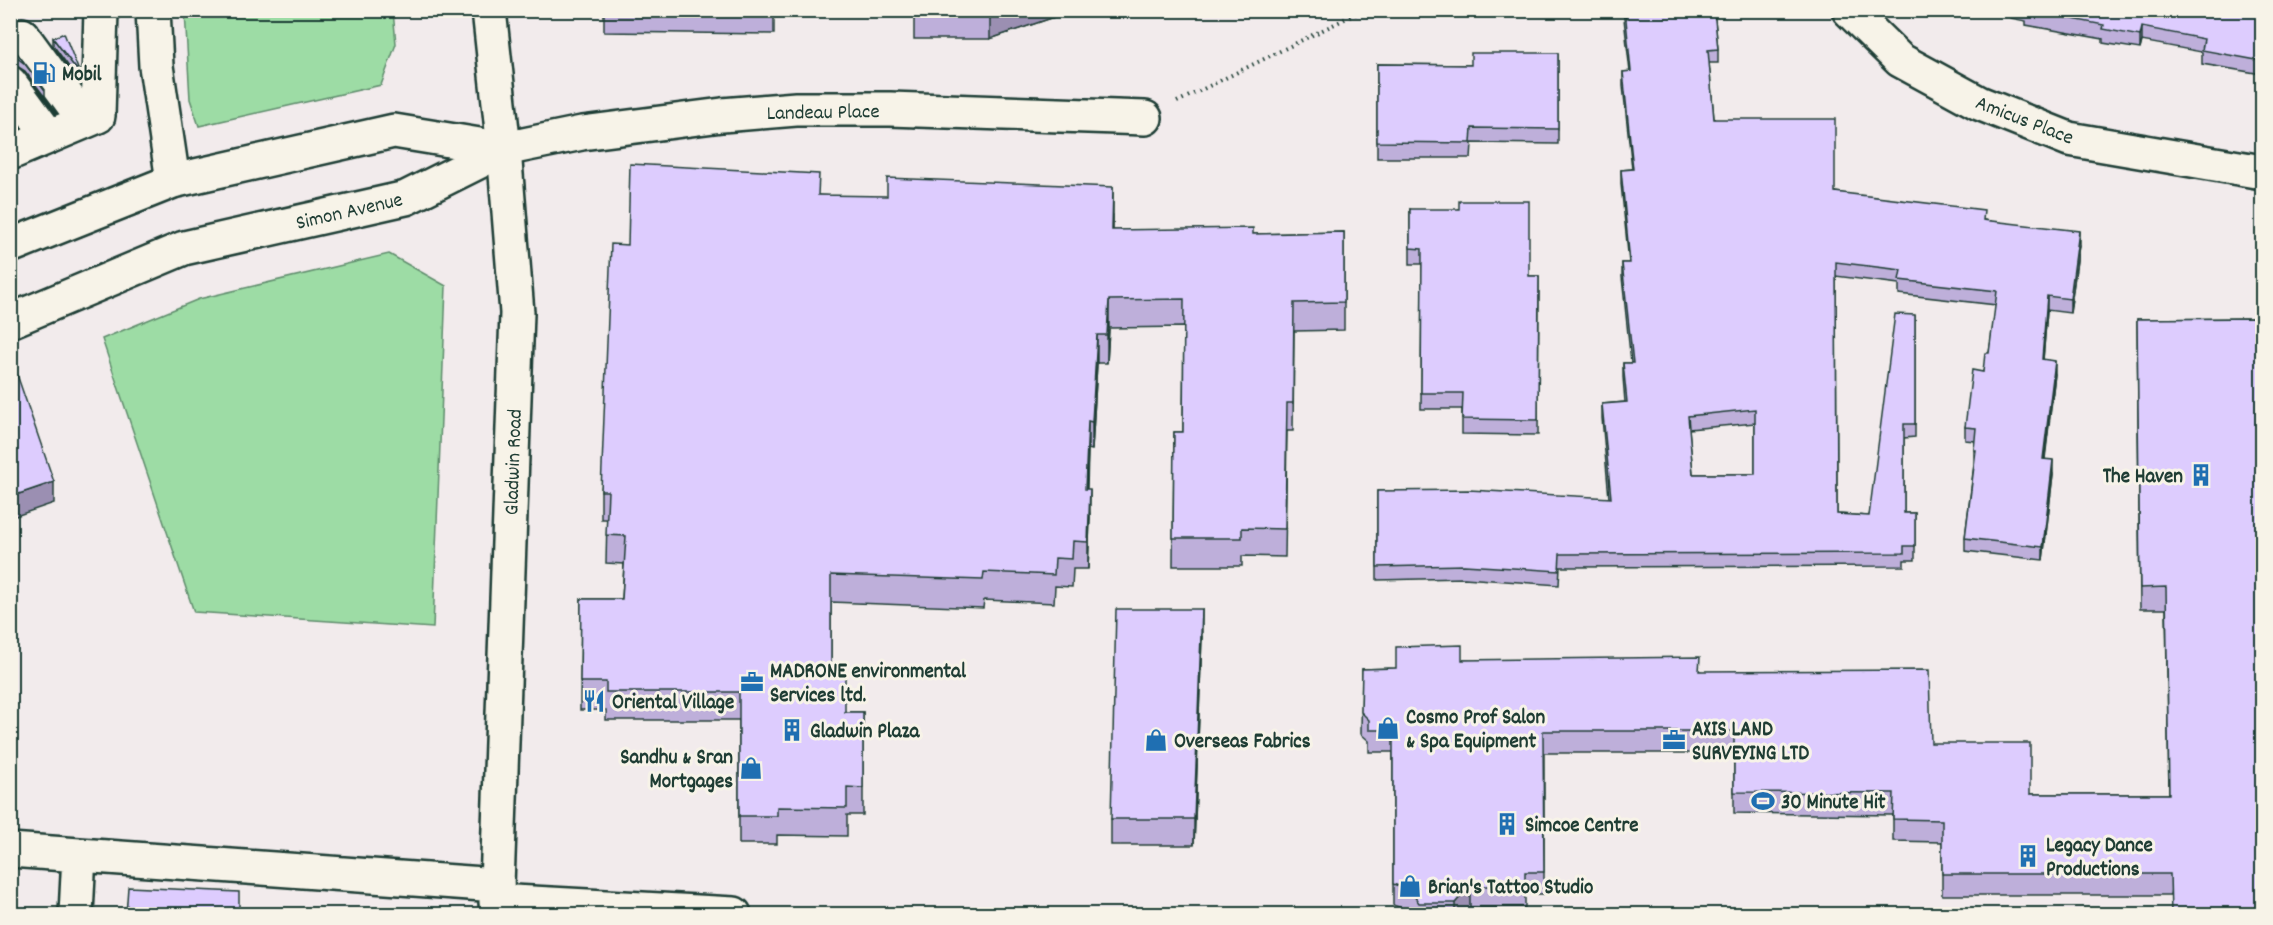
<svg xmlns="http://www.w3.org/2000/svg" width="2273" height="925" font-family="Dekko,sans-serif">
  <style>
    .green { fill: #9ddca5; stroke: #5e8c6c; stroke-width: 1.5 }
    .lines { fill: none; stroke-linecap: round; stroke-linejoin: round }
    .minor-casing { stroke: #1f3d34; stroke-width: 38 }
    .major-casing { stroke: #1f3d34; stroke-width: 38 }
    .path { stroke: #1f3d34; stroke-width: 4; stroke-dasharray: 1.5 4.5; stroke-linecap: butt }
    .minor { stroke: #f7f3e8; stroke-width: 33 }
    .major { stroke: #f7f3e8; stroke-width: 33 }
    .wall { fill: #beafda; stroke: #1f3d34; stroke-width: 1.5; fill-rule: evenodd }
    .shaded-wall { fill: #9b8fb2; stroke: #1f3d34; stroke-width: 1.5 }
    .building { fill: #ddccfe; stroke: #1f3d34; stroke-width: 1.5; fill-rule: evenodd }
    .labels { text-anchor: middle; stroke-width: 6; stroke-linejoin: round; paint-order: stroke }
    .poi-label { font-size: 21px; font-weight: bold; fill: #1f3d34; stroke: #f7f3e8; text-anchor: start }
    .street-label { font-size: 21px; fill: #1f3d34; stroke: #f7f3e8 }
  </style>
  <rect width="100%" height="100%" fill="#f2ebec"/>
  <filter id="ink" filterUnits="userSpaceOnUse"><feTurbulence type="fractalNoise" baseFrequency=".0167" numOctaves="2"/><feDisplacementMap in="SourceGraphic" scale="12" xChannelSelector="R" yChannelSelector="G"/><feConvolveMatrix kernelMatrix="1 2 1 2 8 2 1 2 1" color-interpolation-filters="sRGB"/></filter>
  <g filter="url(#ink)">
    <path class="green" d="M185,11H393L396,44L381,85L199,126L190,99Z
      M389,254L446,286L433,628L194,612L102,339L199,299Z"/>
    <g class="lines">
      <g class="minor-casing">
        <path id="minor" d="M153,10L156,66L173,181
          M1849,10L1900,60L1979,103L2069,139L2262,172
          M22,35L85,121
          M10,83L49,136
          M10,153L98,116L101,10
          M10,246L173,181L394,131L504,149
          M10,321L184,248L406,198L504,149L582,133L722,115L796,109H890L1145,118
          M10,850L497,885
          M496,901L734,914
          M76,914L79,855"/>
      </g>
      <g class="major-casing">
        <path id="major" d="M489,10L504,149L517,313L496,914"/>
      </g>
      <path class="path" d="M1177,102L1363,10"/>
      <use href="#minor" class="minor"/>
      <use href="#major" class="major"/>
    </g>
    <path class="wall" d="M604,10H774V34L604,32Z
      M914,10H1075L990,39H914Z
      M1623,10H1714L1718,49V63H1709L1714,119L1835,192L1984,220L2079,245L2070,313L2047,310L2043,359L2055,374L2045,459L2053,474L2043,560L1965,551V538L1974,464V450L1975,441L1965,440V427L1989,353L1996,305L1899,294V284L1836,276L1837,514L1869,516L1915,315V437L1904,438V513H1915V560H1904V566L1560,567L1559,585L1464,578L1377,580V491L1609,498L1602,418V404L1625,402L1623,377V363H1631L1622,277V263H1629L1621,184V170L1632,169L1623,86V72H1630ZM1755,423V474H1693L1689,429Z
      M2010,10H2262V74L2202,64V52L2142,41L2140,49L2103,43V39L2026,25V21L2010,18Z
      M53,38L80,74V82L53,45Z
      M17,53L45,90V97L25,71L17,66L10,65V55Z
      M1558,53V144L1472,143L1471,158H1377V64L1471,65Z
      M819,195L1113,215V230L1253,234L1344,232V330L1294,331L1293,431H1287L1285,557L1242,556V566H1173L1174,432H1183L1184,327L1109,328L1107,363H1097L1092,450L1088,449L1087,489L1090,517L1088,569H1073L1072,587L1055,586L1054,603L984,600L983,608L831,602V676L845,712H863V815H847V836L777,835V844H739V720H606V710H580L581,599H622L624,564L606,563L607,519H601V491L628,245Z
      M1410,209L1529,276H1539L1538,435L1462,434V409H1421L1422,264H1410Z
      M2262,318L2170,895H1942V842L1893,841V815L1734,813V753H1544V894H1525V907H1470L1464,915H1412L1410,911L1393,905V752H1369V741L1361,734L1362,669L1396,668L1462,660L1700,671L1931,743L2030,794H2169L2166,609H2140L2137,319Z
      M1202,636L1194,845H1111V819Z"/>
    <path class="shaded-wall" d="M990,10H1075L990,39Z
      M2142,27V41L2140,49V36Z
      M1113,187V215L1112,258V230Z
      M2079,231V245L2070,313V299Z
      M2047,296V310L2042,373V359Z
      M1109,300V328L1107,363V335Z
      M1097,335V363L1092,450V422Z
      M2055,361V374L2043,472V459Z
      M1088,421V449L1085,517V489Z
      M2053,460V474L2043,560V547Z
      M54,482V503L10,518V497Z
      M1090,489V517L1088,569V542Z
      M1202,609V636L1194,845V819Z
      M1470,886V907L1464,915H1455V903Z"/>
    <path class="building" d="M1625,10H1714L1718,49L1708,50L1714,119H1835V192L1984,210L1983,220L2079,231L2070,299L2047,296L2042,359L2055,361L2043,459L2053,460L2043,547L1965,538L1976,450H1974L1976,428L1965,427L1972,370L1983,372L1985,353H1989L1997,291L1899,280L1901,270L1836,262L1837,514L1869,516L1895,314L1915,315V424H1904V513H1915V546H1904V553L1560,554L1559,571L1464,565L1377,567V491L1469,490L1611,498L1602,404L1627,402L1623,363H1633L1622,263H1630L1621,170L1633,169L1623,72L1631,71ZM1755,409V474H1693L1688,416Z
      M2026,10H2262V61L2202,50L2204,39L2142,27L2140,36L2103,29L2104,25Z
      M64,33L80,74L53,38Z
      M17,53L45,90L25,64L17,58L10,57V55Z
      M1471,53H1558V129L1472,128L1471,143L1377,142V64L1471,65Z
      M630,164L819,174L818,195L887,196V178L1113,187L1112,230L1253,228V234L1344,232V302L1294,303L1293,403H1287L1285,529L1242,528V538H1173L1174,432H1183L1184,299L1109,300L1107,335H1097L1092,422L1088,421L1085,489H1090L1088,542L1073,541L1072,559L1055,558L1054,575L984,572L983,580L831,575V676H845V712H863V788L847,787V808L777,807V816H739V692H606V682H580L581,599H622L626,536L606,535L608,491H601L611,244L628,245Z
      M1459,201H1529V276H1539L1538,420L1462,419L1463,393H1421L1422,249L1410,248V209H1459Z
      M2262,318V915H2171L2170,874H1942V820L1893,819L1894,793L1734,792V731H1543L1544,872H1525V886H1470L1455,903H1419L1410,890L1393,884V730H1369V720L1361,712L1362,669L1396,668V647L1462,645V660L1700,657L1699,671L1929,670L1931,743H2030V794H2169L2166,587L2140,588L2137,319Z
      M13,363L54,482L10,497V364Z
      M1116,609H1202L1194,819H1111Z
      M128,887L239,892V915H126Z"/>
  </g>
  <defs>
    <g id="fuel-bare" transform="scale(1.8)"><path d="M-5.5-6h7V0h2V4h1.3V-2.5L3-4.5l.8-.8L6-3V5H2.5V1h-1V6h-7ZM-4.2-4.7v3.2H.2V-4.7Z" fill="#1f6fb2" stroke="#f7f3e8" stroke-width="2.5" paint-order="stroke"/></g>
    <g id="building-bare" transform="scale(1.8)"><path d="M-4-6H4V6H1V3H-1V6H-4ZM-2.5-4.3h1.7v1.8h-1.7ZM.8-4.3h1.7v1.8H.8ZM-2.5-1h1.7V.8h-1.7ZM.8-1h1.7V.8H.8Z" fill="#1f6fb2" stroke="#f7f3e8" stroke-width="2.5" paint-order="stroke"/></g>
    <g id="office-bare" transform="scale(1.8)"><path d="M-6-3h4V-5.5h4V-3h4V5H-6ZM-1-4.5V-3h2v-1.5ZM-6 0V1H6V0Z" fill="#1f6fb2" stroke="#f7f3e8" stroke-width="2.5" paint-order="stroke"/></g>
    <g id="restaurant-bare" transform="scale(1.8)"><path d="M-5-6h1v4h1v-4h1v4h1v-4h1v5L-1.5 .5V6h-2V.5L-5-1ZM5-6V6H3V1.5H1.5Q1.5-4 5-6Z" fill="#1f6fb2" stroke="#f7f3e8" stroke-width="2.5" paint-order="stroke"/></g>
    <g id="shop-bare" transform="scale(1.8)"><path d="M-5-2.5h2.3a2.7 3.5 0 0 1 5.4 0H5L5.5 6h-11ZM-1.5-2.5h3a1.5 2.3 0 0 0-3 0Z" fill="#1f6fb2" stroke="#f7f3e8" stroke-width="2.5" paint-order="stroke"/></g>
    <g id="stadium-bare" transform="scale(1.8)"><path d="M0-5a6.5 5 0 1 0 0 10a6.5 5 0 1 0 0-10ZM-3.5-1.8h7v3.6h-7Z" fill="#1f6fb2" stroke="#f7f3e8" stroke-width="2.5" paint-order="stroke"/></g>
  </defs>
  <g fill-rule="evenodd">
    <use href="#fuel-bare" x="44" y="73"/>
    <use href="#building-bare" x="2201" y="475"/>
    <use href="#office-bare" x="752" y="682"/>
    <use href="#restaurant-bare" x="594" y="701"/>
    <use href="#shop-bare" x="1388" y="728"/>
    <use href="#building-bare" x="792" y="730"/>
    <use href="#shop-bare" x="1156" y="740"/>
    <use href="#office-bare" x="1674" y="740"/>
    <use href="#shop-bare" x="751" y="768"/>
    <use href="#stadium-bare" x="1763" y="801"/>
    <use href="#building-bare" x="1507" y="824"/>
    <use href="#building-bare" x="2028" y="856"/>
    <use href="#shop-bare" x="1410" y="886"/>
  </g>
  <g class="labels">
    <g class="poi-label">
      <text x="62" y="80">Mobil</text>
      <text x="2183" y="482" text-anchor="end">The Haven</text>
      <text x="770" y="677">MADRONE environmental<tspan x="770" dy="24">Services ltd.</tspan></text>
      <text x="612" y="708">Oriental Village</text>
      <text x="1406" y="723">Cosmo Prof Salon<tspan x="1406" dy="24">&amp; Spa Equipment</tspan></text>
      <text x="1692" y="735">AXIS LAND<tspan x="1692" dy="24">SURVEYING LTD</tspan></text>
      <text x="810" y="737">Gladwin Plaza</text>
      <text x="1174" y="747">Overseas Fabrics</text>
      <text x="733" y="763" text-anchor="end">Sandhu &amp; Sran<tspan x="733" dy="24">Mortgages</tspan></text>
      <text x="1781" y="808">30 Minute Hit</text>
      <text x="1525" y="831">Simcoe Centre</text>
      <text x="2046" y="851">Legacy Dance<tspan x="2046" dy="24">Productions</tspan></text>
      <text x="1428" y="893">Brian's Tattoo Studio</text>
    </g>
    <g class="street-label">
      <text transform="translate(823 111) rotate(-1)" y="7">Landeau Place</text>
      <text transform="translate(2025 119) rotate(21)" y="7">Amicus Place</text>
      <text transform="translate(349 210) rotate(-13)" y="7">Simon Avenue</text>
      <text transform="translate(512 462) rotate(-88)" y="7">Gladwin Road</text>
    </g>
  </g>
  <rect width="2273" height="925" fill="none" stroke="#f7f3e8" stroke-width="36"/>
  <rect x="18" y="18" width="2237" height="889" fill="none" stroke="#1f3d34" stroke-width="2" filter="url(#ink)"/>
</svg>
